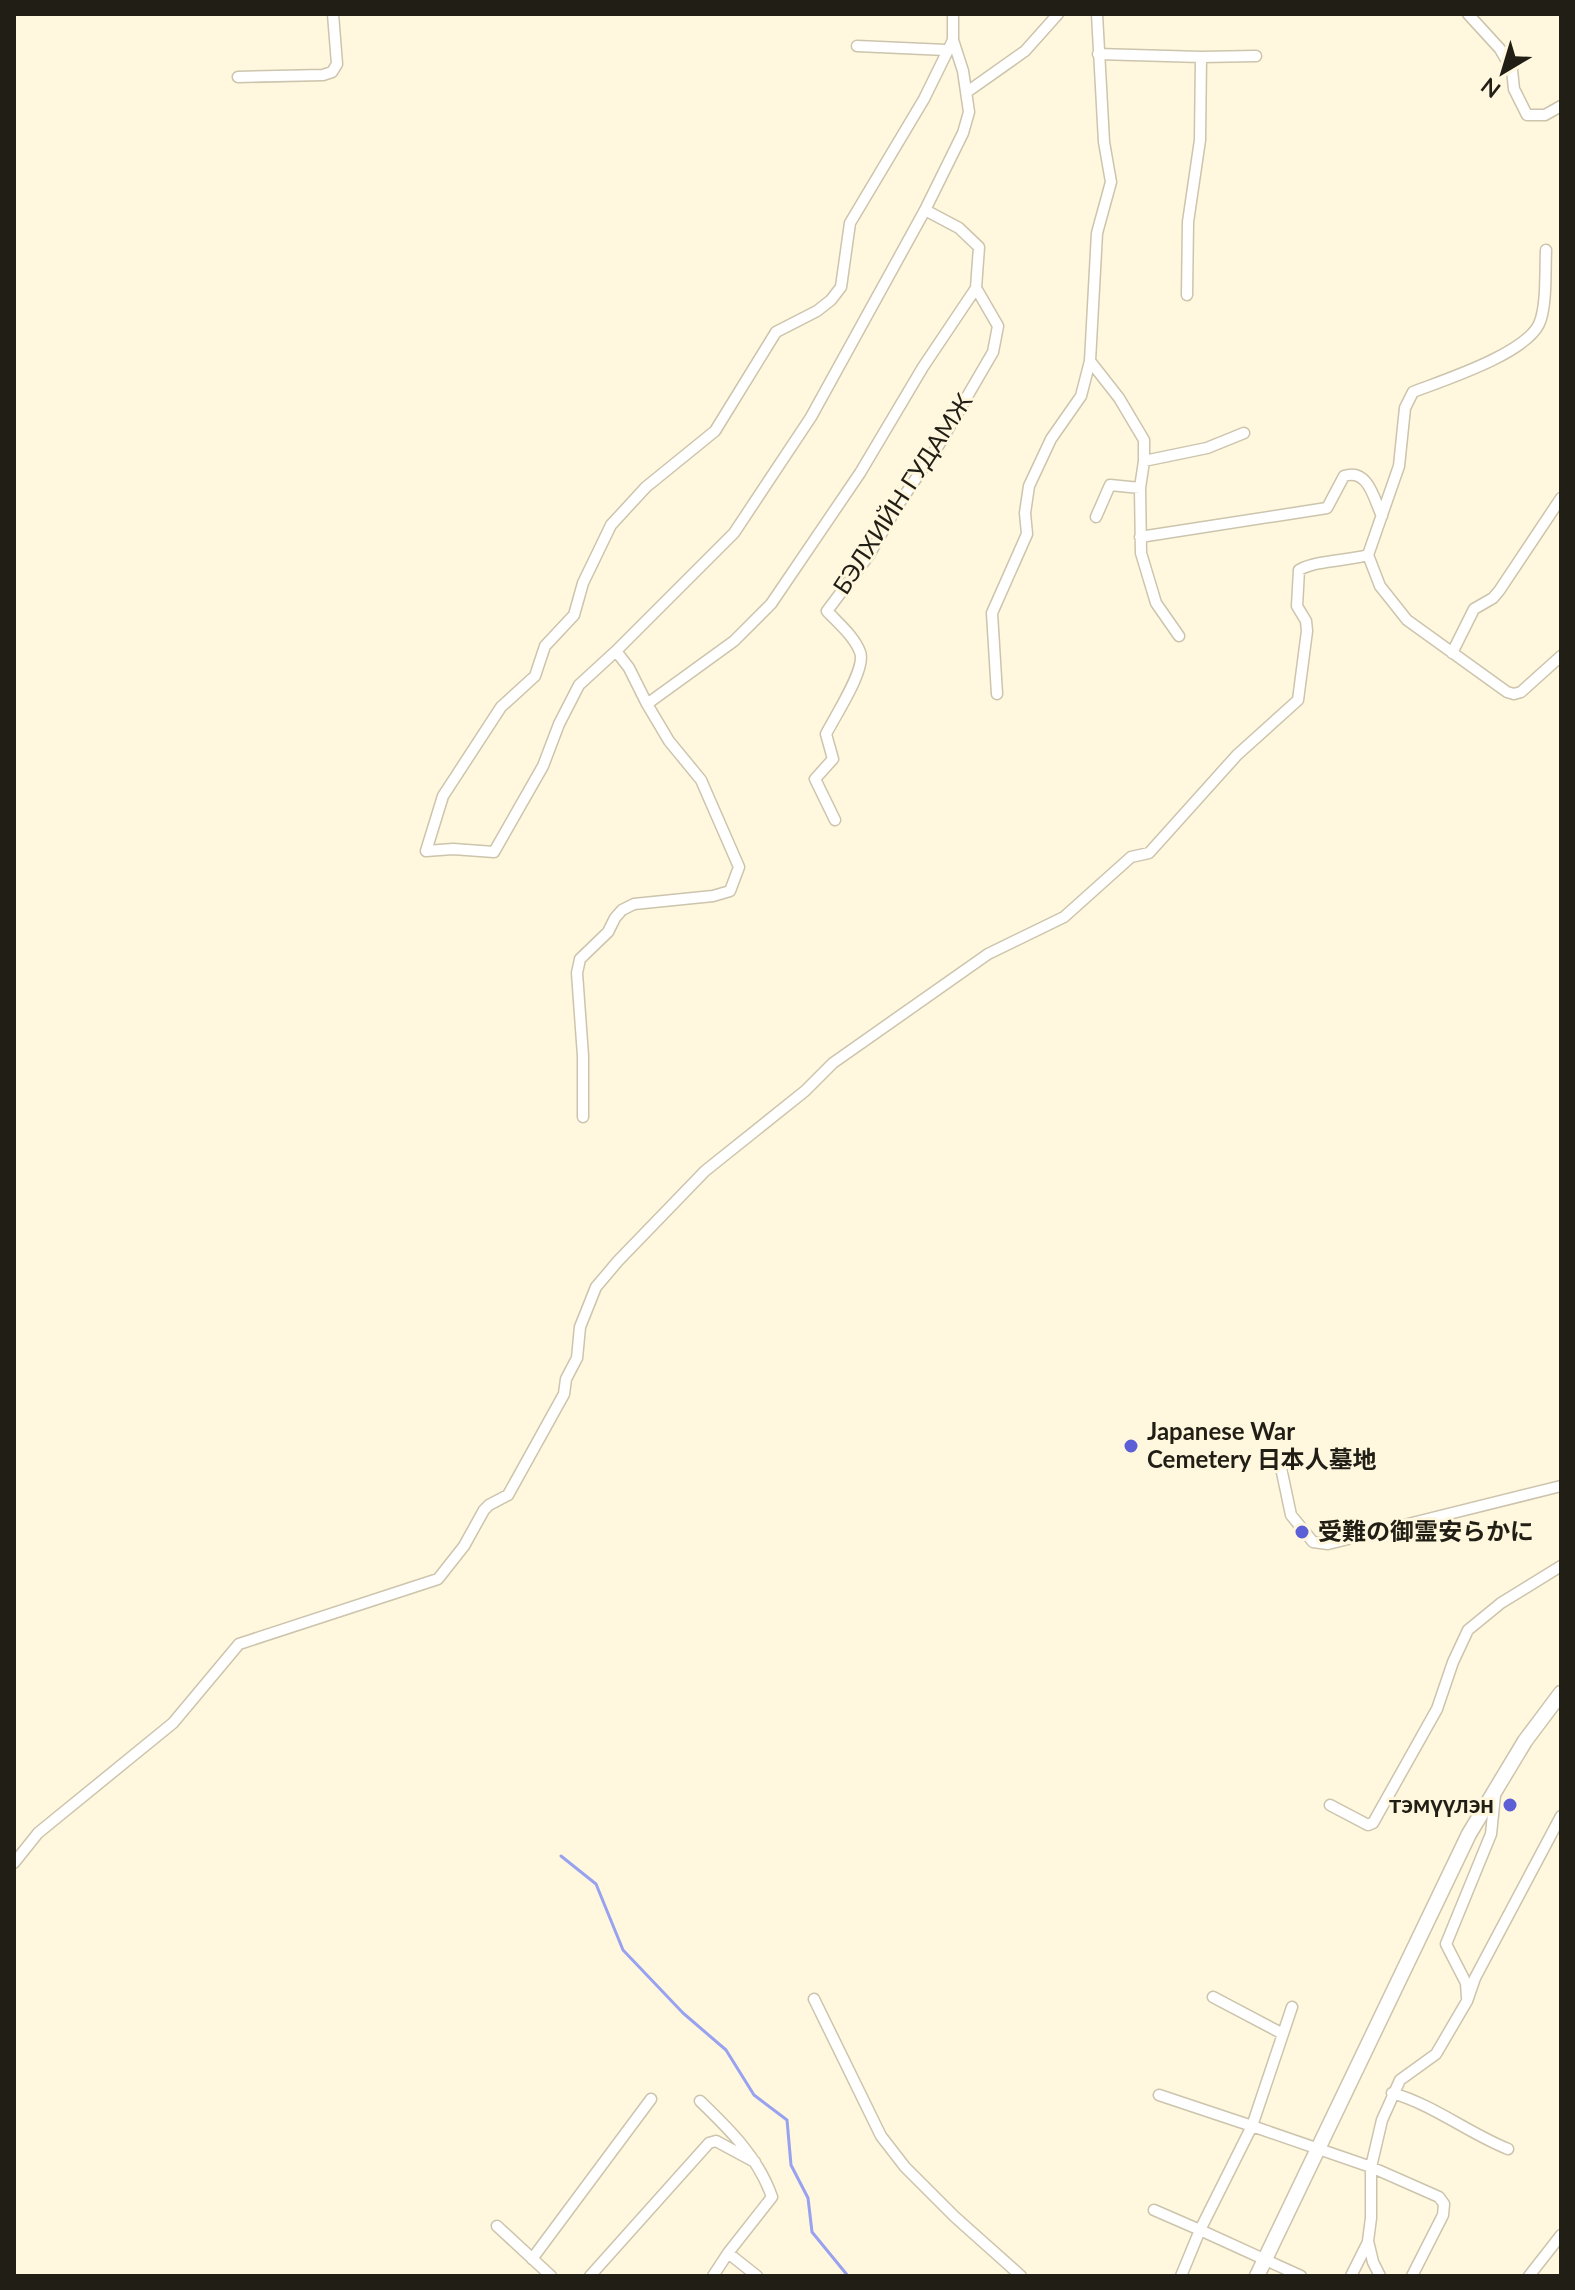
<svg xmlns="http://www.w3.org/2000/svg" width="1575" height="2290" font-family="Lato,'Noto Sans SC','Noto Sans JP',sans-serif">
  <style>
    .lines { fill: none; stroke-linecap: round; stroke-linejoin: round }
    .stream { stroke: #98a2f0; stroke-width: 3 }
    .minor-casing { stroke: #ccc4ac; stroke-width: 13 }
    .secondary-casing { stroke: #ccc4ac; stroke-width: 17 }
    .minor { stroke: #fff; stroke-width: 10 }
    .secondary { stroke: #fff; stroke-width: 14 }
    .poi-dot { fill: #5c5fd6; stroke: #fff7de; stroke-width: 3 }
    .labels { text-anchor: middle; stroke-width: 6; stroke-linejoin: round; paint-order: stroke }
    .street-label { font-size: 24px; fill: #211e15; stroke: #fff7de }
    .poi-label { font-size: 24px; font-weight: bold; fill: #211e15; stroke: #fff7de; text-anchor: start }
  </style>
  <rect width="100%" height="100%" fill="#fff7de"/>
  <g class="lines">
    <path class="stream" d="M561,1856L596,1884L623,1950L683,2013L726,2050L754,2095L787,2120L791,2165L808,2198L812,2232L848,2276"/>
    <g class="minor-casing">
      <path id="minor" d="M1468,14L1500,49L1512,70L1514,89L1527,115H1545L1561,106
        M857,46L946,50
        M1098,54L1201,57L1200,140L1188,222L1187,295
        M1201,57L1256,56
        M238,77L323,75L332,72L337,64L333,14
        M967,92L1025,51L1058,14
        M925,210L959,228L979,247L976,288L923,367L860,473L771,604L734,641L647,704L629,668L616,651L734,533L811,417L925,210L963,133L969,112L963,71L953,40
        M1090,361L1119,398L1144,440V461L1140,488L1141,553L1156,603L1179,636
        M1144,461L1207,448L1244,433
        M1096,517L1110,485L1140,488
        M1140,537L1327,508L1344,476C1369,468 1374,500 1382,516
        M1368,555L1399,466L1405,408L1413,392C1444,380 1525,354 1539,324C1547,307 1545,270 1546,250
        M1368,555L1380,586L1407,620L1507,692L1514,694L1521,692L1561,656
        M616,651L579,685L559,724L543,766L494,852L453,849L426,851L443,796L501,707L535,676L545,646L574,615L583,583L611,525L646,487L715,431L776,332L817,311L831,300L841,287L850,223L924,99L953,40V14
        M1452,653L1474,609L1493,598L1499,591L1561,498
        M997,694L992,613L1027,534L1025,513L1029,486L1051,439L1081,396L1090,361L1097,233L1111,182L1104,142L1097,14
        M835,820L815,779L833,759L826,734C835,716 867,668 860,652C854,636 838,623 827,611L869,555L898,505L940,443L993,352L998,326L976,288
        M583,1117V1056L577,973L580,959L608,932L615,918L622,910L634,904L713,896L730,891L739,867L701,780L669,741L647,704
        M1280,1463L1291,1515L1313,1542L1328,1544L1561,1486
        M1330,1805L1368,1825L1373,1823L1437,1709L1453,1662L1468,1630L1501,1603L1561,1566
        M14,1863L38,1833L173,1723L239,1644L438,1579L464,1546L484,1510L489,1505L508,1495L564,1394L566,1379L577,1358L580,1327L596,1287L618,1261L705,1171L805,1091L833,1063L988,954L1064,917L1131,857L1149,853L1237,755L1298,700L1307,631L1306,621L1297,606L1299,570C1317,560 1347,561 1368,555
        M1213,1997L1283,2034
        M1467,1998L1466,1983L1446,1944L1491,1834L1495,1795
        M814,1999L881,2136L905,2167L955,2217L1021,2276
        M1392,2093C1434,2105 1468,2133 1508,2149
        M1159,2095L1252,2126L1292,2007
        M700,2101C730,2130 758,2157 772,2197L728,2253
        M1154,2210L1200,2230L1252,2126L1371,2167L1439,2197L1444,2204L1443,2215L1412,2276
        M497,2226L551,2276
        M532,2259L651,2099
        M590,2276L709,2143L716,2141L755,2162
        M713,2276L728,2253L757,2276
        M1181,2276L1200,2230L1301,2276
        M1351,2276L1368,2242
        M1380,2276L1373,2262L1368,2241L1371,2218V2167L1382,2120L1400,2080L1436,2054L1467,2001L1475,1978L1561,1816
        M1529,2276L1561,2235"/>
    </g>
    <g class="secondary-casing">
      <path id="secondary" d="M1257,2276L1469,1834L1525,1741L1561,1693"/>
    </g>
    <use href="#minor" class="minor"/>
    <use href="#secondary" class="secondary"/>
  </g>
  <g class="poi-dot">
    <circle cx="1131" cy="1446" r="8"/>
    <circle cx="1302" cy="1532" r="8"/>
    <circle cx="1510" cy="1805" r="8"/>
  </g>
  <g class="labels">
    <g class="street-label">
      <text transform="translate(903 494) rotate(-57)" y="8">БЭЛХИЙН ГУДАМЖ</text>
    </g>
    <g class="poi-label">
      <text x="1147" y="1440">Japanese War<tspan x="1147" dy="28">Cemetery 日本人墓地</tspan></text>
      <text x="1318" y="1540">受難の御霊安らかに</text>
      <text x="1494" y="1813" text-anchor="end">тэмүүлэн</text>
    </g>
  </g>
  <rect width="1575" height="2290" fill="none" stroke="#211e15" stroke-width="32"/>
  <g transform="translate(1503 72) rotate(218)" stroke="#fff7de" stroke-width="6" paint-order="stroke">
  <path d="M0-6L14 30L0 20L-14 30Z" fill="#211e15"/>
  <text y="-12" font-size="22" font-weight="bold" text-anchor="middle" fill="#211e15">N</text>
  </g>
</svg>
